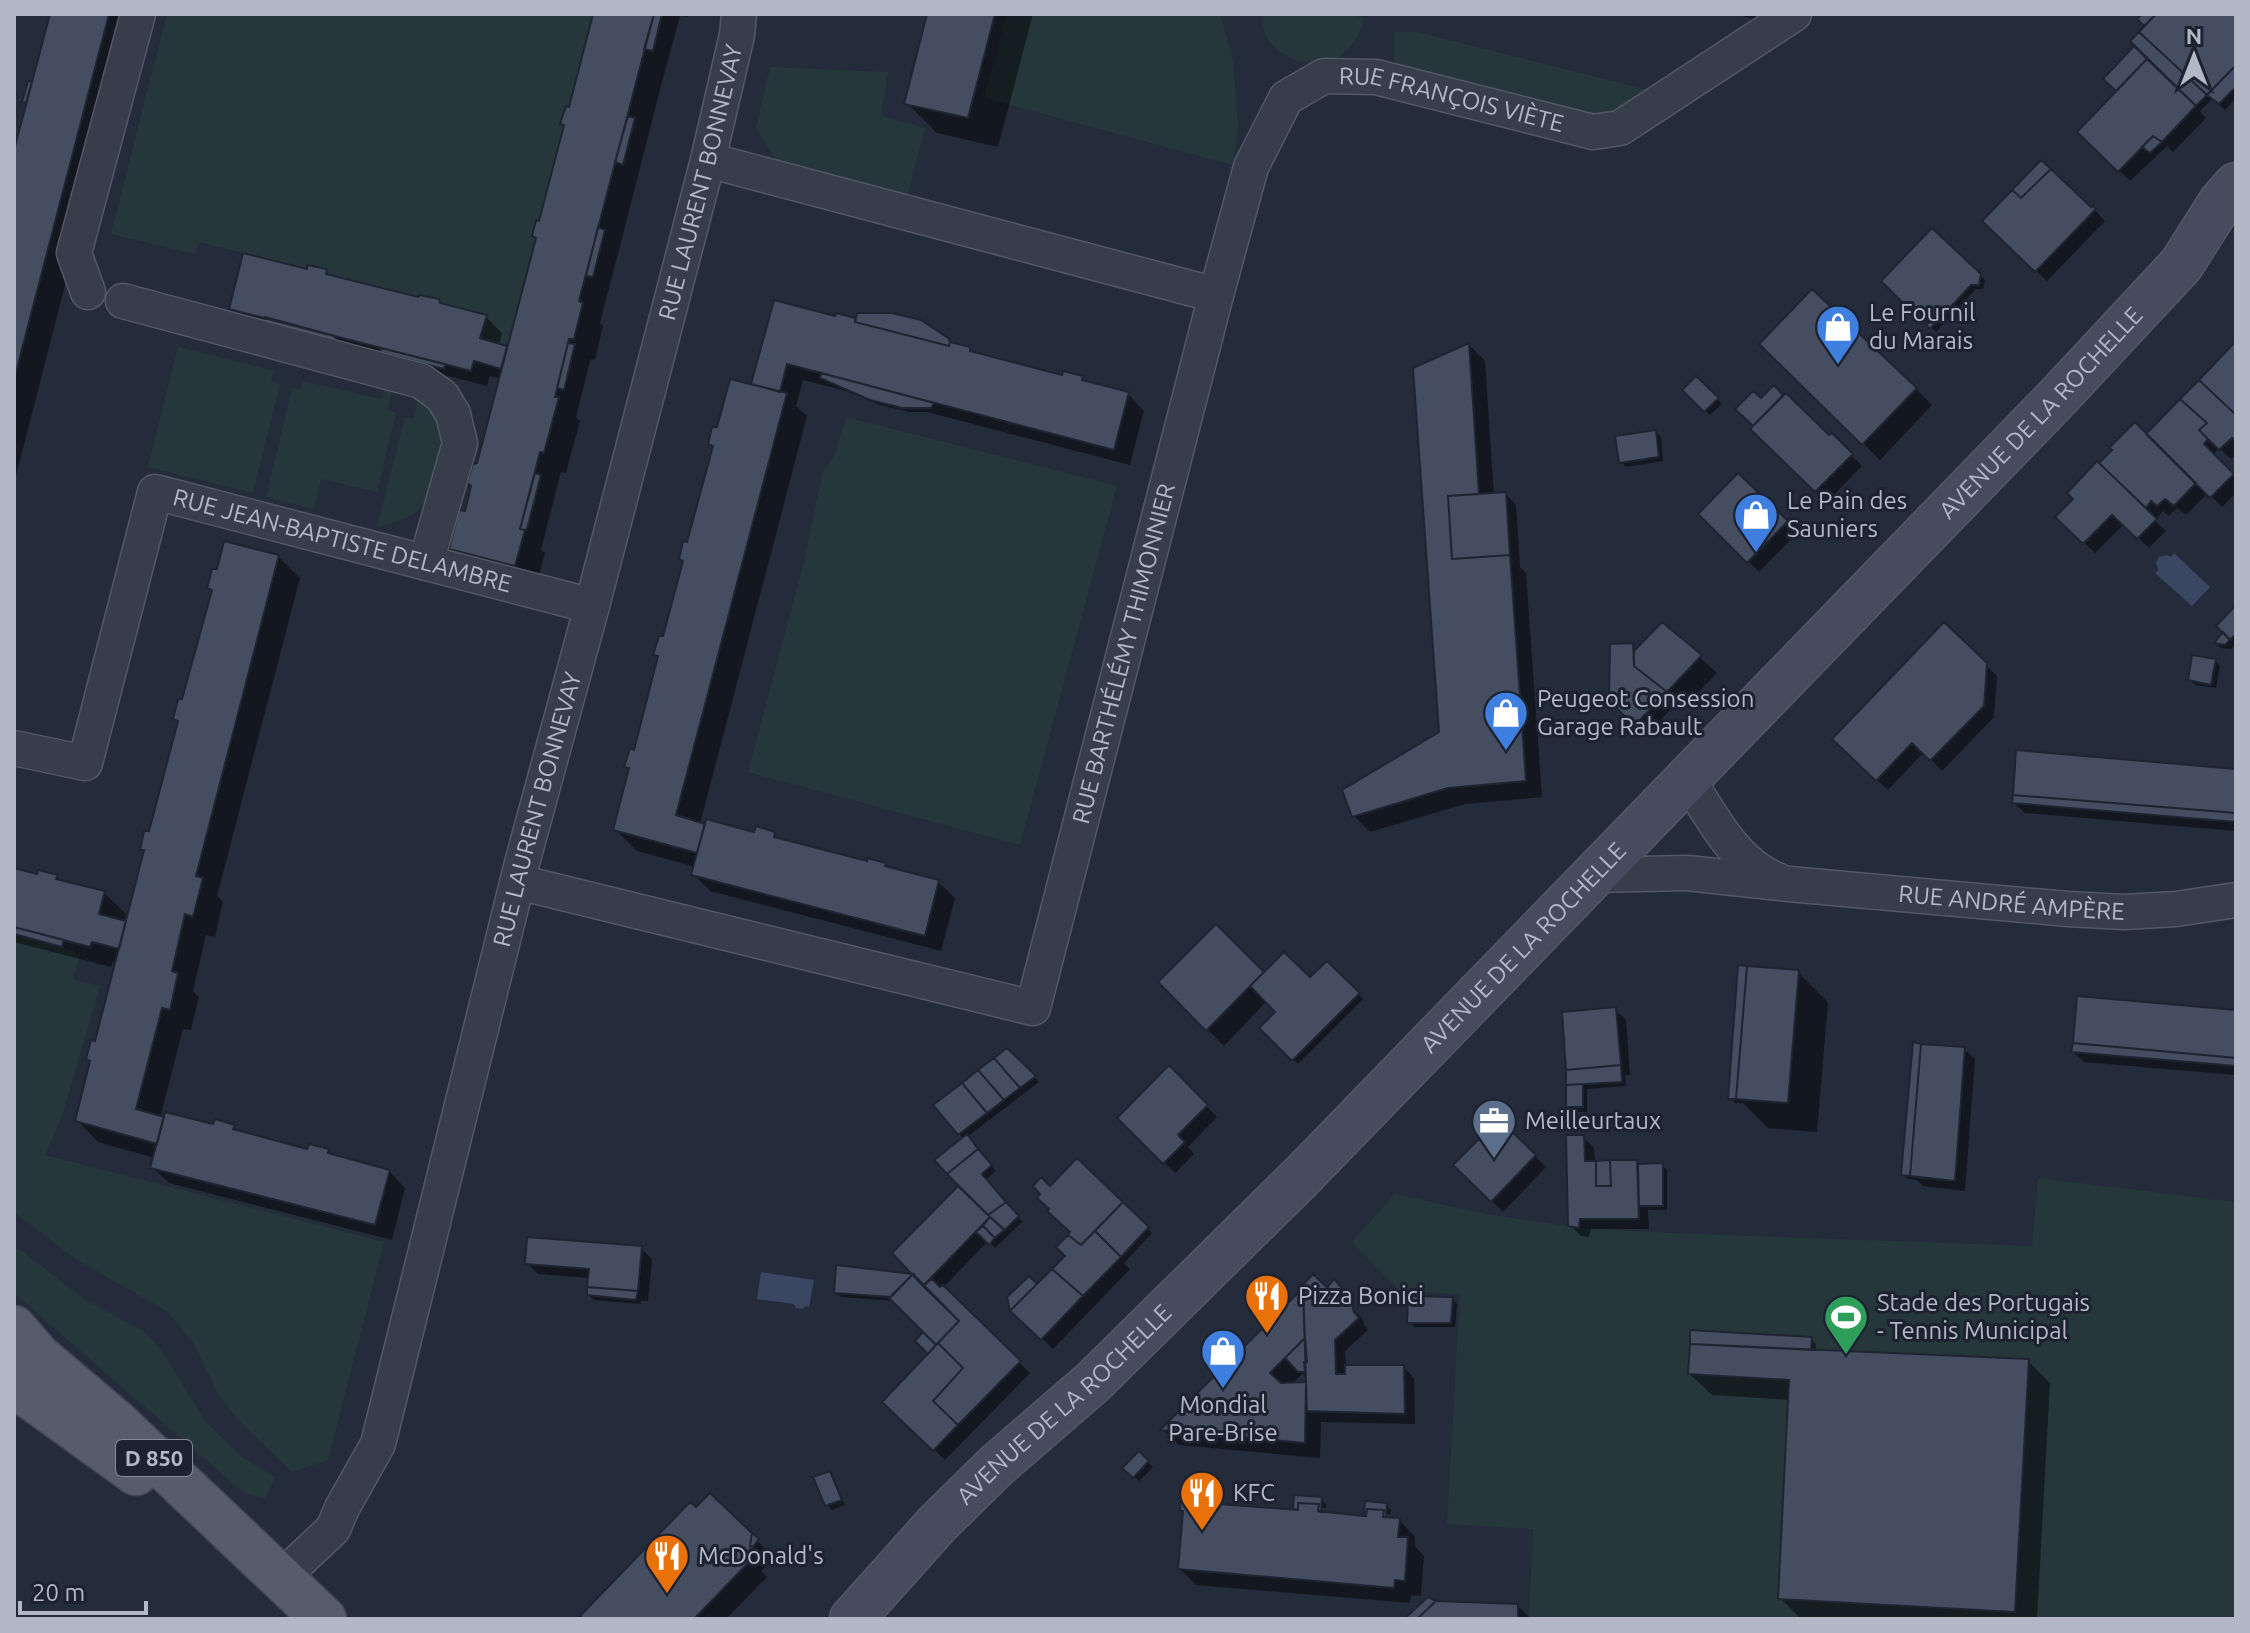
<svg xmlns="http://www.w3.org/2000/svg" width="2250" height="1633" font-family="Ubuntu,sans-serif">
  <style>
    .green { fill: #26373c }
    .water { fill: #3a4763 }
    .shadow { fill: #0007; fill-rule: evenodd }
    .building { fill: #454e60; stroke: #1f2432; stroke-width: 2 }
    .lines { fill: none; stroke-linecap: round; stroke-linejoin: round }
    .minor-casing { stroke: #535866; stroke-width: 37 }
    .secondary-casing { stroke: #535866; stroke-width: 47 }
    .primary-casing { stroke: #414654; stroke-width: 47 }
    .minor { stroke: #383d4b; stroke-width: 34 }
    .secondary { stroke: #464c5e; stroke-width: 44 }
    .primary { stroke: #565c6b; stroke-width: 44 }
    .labels { text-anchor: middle; stroke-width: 6; stroke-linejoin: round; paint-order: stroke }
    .shield { fill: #1d2230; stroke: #868b9a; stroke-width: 2 }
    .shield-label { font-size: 22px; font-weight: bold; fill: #b3b8c7 }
    .street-label { font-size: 24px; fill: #b3b8c7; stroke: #1d2230 }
    .poi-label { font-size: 24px; fill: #b3b8c7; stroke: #1d2230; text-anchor: start }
  </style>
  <rect width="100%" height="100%" fill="#242b3b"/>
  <path class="green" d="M167,14H593L569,107L566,106L561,123L564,125L539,221H536L532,236L536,238L507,346L480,338L486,315L440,303L439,299L420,295L418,297L326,274V269L308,265L307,269L199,242L195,254L111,234Z
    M1007,14H1220L1233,60L1238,125L1233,165L984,98Z
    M1263,14H1348L1364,18C1360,39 1343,61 1320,65C1317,65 1310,64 1308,63C1283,59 1259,42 1263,14Z
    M1394,32H1417L1648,90L1606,116H1590L1399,68L1394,60Z
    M770,67L888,72L881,116L925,128L908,194L777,162L756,128Z
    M178,347L274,371L271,382L280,385L253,493L148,467Z
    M303,381L381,399L385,387L392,388L388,410L396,413L377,492L321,479L314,509L266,497L292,388L301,389Z
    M418,397C444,422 447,443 435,477C431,489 427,501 418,510C407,520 391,523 377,527L405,417L414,418Z
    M846,417L1117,486L1020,845L748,772L803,566L823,471L835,455Z
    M14,934L62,947L80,954L73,979L100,986L62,1116L45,1155L384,1242L328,1460L292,1472L238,1420L218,1394L194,1344L168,1312L74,1258L14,1212Z
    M2038,1178L2236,1202V1619H1529L1533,1529L1447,1524L1460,1294L1400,1291L1352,1242L1395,1194L1486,1214L1579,1228L1668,1233L2032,1246Z
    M14,1245L88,1302L144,1331L161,1350L206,1422L243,1458L275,1477L265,1499L243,1492L14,1293Z"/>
  <path class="water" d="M2174,553L2210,587L2192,606L2155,573L2158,570L2156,563L2159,557L2167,555L2171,557Z
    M761,1272L814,1280L809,1307L806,1306L802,1309L796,1308L794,1304L757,1299Z"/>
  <path class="shadow" d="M52,14H135L14,483V152Z
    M595,14H689L688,17L680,16L665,71L600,323L603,326L595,360L591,359L589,365L576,417L580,421L566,473L561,472L541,550L545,553L536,586L473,570L451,548L466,514L501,379L490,376L487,386L247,324L231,308L308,271H326L333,278L419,300L438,301L444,306L486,317L502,333L499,345L508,350Z
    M929,14H1033L998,147L937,133L907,103Z
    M1734,14H1796L1792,29Z
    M2145,14H2236V98L2225,110L2213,98L2200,111L2206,118L2173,152L2167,146L2130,181L2080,132L2119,91L2106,79L2137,46L2147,26L2140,19Z
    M2093,208L2105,221L2047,281L1985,221Z
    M1932,231L1985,280L1983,289H1976L1936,332L1929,325L1933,321L1916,306L1912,309L1884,281Z
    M838,315L969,349L974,354L1063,377H1082L1088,384L1128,394L1144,411L1130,465L927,412H909L877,404L846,391L803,380L796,406L807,416L700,824L756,834H774L781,841L869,863L885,865L890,870L938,882L955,898L941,951L710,891L693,874L695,867L637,851L615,829L630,770L627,766L635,752L659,658L656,654L664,639L685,563L681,559L689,544L714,448L710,444L718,430L758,388L754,383L836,319Z
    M2236,343V455L2231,459L2219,448L2213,456L2236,479V493L2222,507L2208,493L2186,515L2177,508L2169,516L2163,511L2155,521L2166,531L2149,548L2124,524L2095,553L2058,517L2075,499L2099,466L2147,436Z
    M1762,344L1916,389L1932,405L1880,460Z
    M1469,345L1485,361L1494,495L1506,494L1516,505L1520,567L1526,573L1542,797L1465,804L1370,832L1354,816L1442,733Z
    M1696,378L1722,404L1710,415L1684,390Z
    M1774,388L1829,438L1832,436L1862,466L1827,502L1753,429L1756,426L1738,409L1760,401Z
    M1656,432L1661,437L1663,461L1626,467L1621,462Z
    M1738,476L1797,533L1759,572L1700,514Z
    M278,556L300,578L217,896L223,902L215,937L206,935L193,991L199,997L191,1030L183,1029L160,1118L215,1127H234L240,1133L309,1151L328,1150L335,1157L389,1171L405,1188L392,1240L169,1183L152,1167L155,1158L98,1142L77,1120L118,963L113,962L111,967L14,942V870L38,876L57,877L62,882L104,893L126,914L124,922L127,924L145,853L142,849L151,833L214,592L209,588Z
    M2236,608V644L2231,649L2221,648L2216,643L2225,632Z
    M1662,624L1717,673L1684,707L1678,702L1646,735L1611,701L1632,645L1637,650Z
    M1944,624L1997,676L1994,717L1942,771L1924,752L1888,790L1835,739Z
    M2215,661L2220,666L2216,688L2195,685L2190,680Z
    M2236,771V831L2025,813L2014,803Z
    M1327,963L1363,999L1298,1064L1262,1028L1278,1012L1267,1001L1224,1046L1161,982L1264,975L1310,979Z
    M1798,972L1828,1002L1817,1132L1768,1128L1743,1103H1735L1730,1098Z
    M1615,1010L1626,1020L1630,1075H1625L1626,1086L1587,1089V1112H1573L1568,1107Z
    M2236,1012V1075L2084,1062L2073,1052Z
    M1964,1049L1975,1059L1965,1191L1923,1186L1917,1180L1908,1179L1903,1174Z
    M1007,1051L1039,1082L967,1137L996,1171L985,1180L1022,1222L995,1248L988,1241L943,1288L1030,1373L945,1460L885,1402L930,1354L923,1335L938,1350V1344L895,1301L841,1297L836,1292L918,1277L958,1189L995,1225L998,1222L964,1139L959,1134Z
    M1169,1068L1217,1117L1188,1147L1194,1154L1175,1173L1120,1118Z
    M1499,1121L1546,1167L1503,1212L1455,1165Z
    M1583,1137L1594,1148L1595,1163L1636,1162L1640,1166L1662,1165L1667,1170V1210H1648L1649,1229H1591L1589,1237L1581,1236L1570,1225Z
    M1077,1161L1152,1233L1124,1263L1130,1269L1053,1349L1012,1310L1068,1256L1072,1232L1050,1188Z
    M641,1248L652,1259L648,1301H641V1304L594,1300L589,1295L590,1278L538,1274L527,1263Z
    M1334,1282L1347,1296L1344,1300L1362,1318L1364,1325L1368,1330L1345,1351L1346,1367H1403L1414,1378L1415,1424L1321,1422L1320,1458L1179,1445L1163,1430L1327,1290ZM1302,1374L1308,1376V1387L1305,1384L1291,1385Z
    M1452,1299L1457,1304L1455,1327H1414L1409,1322Z
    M1811,1339L1816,1344V1351L2028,1361L2050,1383L2037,1619H1801L1780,1598L1790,1400L1712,1395L1690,1374Z
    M1139,1454L1153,1467L1139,1481L1125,1468Z
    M829,1473L834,1478L845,1505L832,1510L827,1505L816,1478Z
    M710,1496L768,1551L766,1563L767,1565L761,1571L767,1577L726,1619H586Z
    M1321,1499L1326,1504V1508H1320L1326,1514L1368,1518L1386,1505L1391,1510L1390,1514H1385L1390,1520H1399L1415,1537V1546L1424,1556L1421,1596L1411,1595L1410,1603L1196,1585L1180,1569L1192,1501L1195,1504L1298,1512L1295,1509Z
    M1436,1603L1518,1606L1531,1619H1407Z"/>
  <path class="building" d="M50,14H109L14,380V150Z
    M593,14H654L579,301L583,303L574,339H569L568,343L555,397H559L544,453L540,452L520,529L525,530L515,566L449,549L459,510L465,511L471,486L467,483L473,464L477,463L536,238L532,236L536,220L539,221L564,125L560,124L566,106L569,107Z
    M654,14H662L653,51L644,49Z
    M927,14H995L968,118L904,104Z
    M2142,14H2156L2144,26L2137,19Z
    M2156,14H2236V65L2207,95L2139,32Z
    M2139,32L2207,95L2196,106L2130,41Z
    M2134,46L2147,59L2116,91L2103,79Z
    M2147,59L2196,106L2162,142L2153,136L2118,172L2077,132Z
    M2236,65V87L2219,104L2207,95Z
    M28,81H32L26,103L22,102Z
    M628,116L635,118L623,165L615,162Z
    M2153,136L2162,142L2150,153L2142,147Z
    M2041,160L2051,169L2021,198L2012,190Z
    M2051,169L2091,207L2093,206L2096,209L2035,272L1982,221L2012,190L2021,198Z
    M598,227L605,230L593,277L586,276Z
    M1932,228L1981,274L1979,285H1971L1930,329L1926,325L1930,321L1910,302L1906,306L1881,281Z
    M243,253L307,269V265L327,269L326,274L418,297L420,295L439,299L440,303L487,315L480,338L507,346L501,369L474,361L471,371L229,309Z
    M1812,289L1917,388L1862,445L1759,344Z
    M774,300L835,316L836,313L855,318V322L949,346L950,342L970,347V351L1062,375L1063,371L1083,376L1082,380L1129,392L1114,450L787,364L780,392L751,384Z
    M857,313H892L921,320L948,338L950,342L949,346L855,322Z
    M265,317L335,336L334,341L263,323Z
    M2236,341V415L2199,380Z
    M568,343L575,344L564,390L557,388Z
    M1469,343L1479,494L1448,496L1452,559L1510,555L1526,781L1448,788L1352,817L1342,790L1439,732L1413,368Z
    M381,348L445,364L444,369L380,352Z
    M821,373L934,403L931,408H902L870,400L820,378Z
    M1696,376L1719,398L1704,412L1682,390Z
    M730,379L787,393L676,815L705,824L697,853L613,830L629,768L624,767L630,748L634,750L658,656L653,655L659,636H663L683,561L679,559L683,541L687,542L713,446L708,444L712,427H717Z
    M2199,380L2236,415V442L2232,438L2219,450L2199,430L2207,423L2180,399Z
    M1774,385L1783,395L1753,426L1735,409L1753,391L1761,398Z
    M1786,393L1829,435L1832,433L1853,454L1815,492L1750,429Z
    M2180,399L2207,423L2199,430L2208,439L2204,444L2234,474L2210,498L2146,434Z
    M2135,422L2196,483L2174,506L2165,499L2157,506L2151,501L2146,508L2099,463L2112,450L2109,448Z
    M1656,430L1659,457L1619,463L1615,436Z
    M2097,461L2157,519L2137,539L2112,515L2083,544L2055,517L2073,499L2067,493Z
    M535,473L541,475L527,529L525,530L520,529Z
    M1738,473L1788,521L1747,563L1698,514Z
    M1506,492L1510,555L1452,559L1448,496Z
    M224,541L279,555L196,876L203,878L193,917L185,914L172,971L178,973L170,1010L162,1008L136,1109L164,1117L157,1144L75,1121L90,1061L86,1059L91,1040L95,1041L144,850H140L144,831H149L178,721L173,719L178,699H182L212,590L207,588L212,569H217Z
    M2236,605V634L2230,640L2216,626Z
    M1662,622L1702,655L1667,692L1634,666V651Z
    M1944,622L1987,663L1984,706L1930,761L1912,743L1876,781L1832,739Z
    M2223,632L2230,640L2225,645L2214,643Z
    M1633,643L1634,666L1667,692L1634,726L1609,700L1610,644Z
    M2192,655L2216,659L2211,685L2188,680Z
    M2016,750L2236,769V813L2013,795Z
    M2013,795L2236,813V822L2012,803Z
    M706,819L754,832L756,826L775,832L774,837L867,861V858L886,863L885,866L939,880L925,936L691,875Z
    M14,868L37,874L38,870L58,875L56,879L105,891L99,914L126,921L119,949L92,942L90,947L14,927Z
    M1216,924L1264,972L1206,1031L1158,982Z
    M14,927L64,940L62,947L14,934Z
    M1284,952L1310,977L1327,961L1360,993L1292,1061L1259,1028L1275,1012L1250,986Z
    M1738,965L1747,966L1736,1099H1728Z
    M1747,966L1799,970L1788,1103L1736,1099Z
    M2077,996L2236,1010V1058L2073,1043Z
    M1616,1007L1621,1065L1566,1070L1562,1012Z
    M1913,1042L1921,1044L1910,1176L1901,1175Z
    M2073,1043L2236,1058V1066L2071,1052Z
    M1921,1044L1965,1047L1955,1181L1910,1176Z
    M1007,1048L1036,1076L1020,1088L994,1058Z
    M994,1058L1020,1088L1004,1100L978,1070Z
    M1169,1065L1208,1105L1178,1135L1185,1142L1163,1164L1117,1118Z
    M1621,1065L1622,1082L1566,1085V1070Z
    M978,1070L1004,1100L987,1113L962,1083Z
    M962,1083L987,1113L958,1135L933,1105Z
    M1583,1084V1107H1566V1085Z
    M165,1112L213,1124L215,1119L235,1125L233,1129L307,1149L309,1144L329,1149L328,1153L390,1170L375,1225L150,1168Z
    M1499,1119L1536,1155L1491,1202L1453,1165Z
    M967,1134L978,1149L947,1174L934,1160Z
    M1566,1135H1584L1585,1161H1596V1186H1611L1610,1160H1637L1639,1219H1580L1579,1228L1568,1226Z
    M978,1149L992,1165L982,1174L1006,1202L988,1215L947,1174Z
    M1077,1158L1123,1202L1081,1245L1068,1235L1070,1232L1047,1211L1049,1209L1037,1198L1040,1194L1033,1186L1041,1177L1050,1186Z
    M1610,1160L1611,1186H1596V1161Z
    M1663,1163V1206H1639L1638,1164Z
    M958,1186L990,1217L923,1286L892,1253Z
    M1006,1202L1019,1216L1005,1230L988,1215Z
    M1123,1202L1149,1227L1121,1257L1095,1231Z
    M990,1217L1004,1230L995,1238L983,1226Z
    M983,1226L995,1238L989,1245L976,1232Z
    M1095,1231L1121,1257L1083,1296L1052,1269L1065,1256L1056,1247L1068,1235L1081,1245Z
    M527,1237L642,1246L638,1291L587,1287L589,1269L525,1264Z
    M836,1265L913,1274L891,1297L834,1293Z
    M1052,1269L1083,1296L1041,1340L1010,1311Z
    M913,1274L959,1321L936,1345L889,1298Z
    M1313,1274L1334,1294L1341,1293L1352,1305L1354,1312L1359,1318L1335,1340L1336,1374H1345V1365H1404L1405,1414L1307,1411L1303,1291L1300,1288Z
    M1029,1276L1037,1284L1010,1311L1007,1297Z
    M932,1279L940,1287L943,1285L1021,1361L958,1425L933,1401L963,1368L938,1343L959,1321L923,1286Z
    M1334,1279L1344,1290L1341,1293L1334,1294L1327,1288Z
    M587,1287L638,1291L636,1300L587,1295Z
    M1301,1290L1303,1291L1305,1338L1270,1373L1281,1383L1306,1382L1305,1443L1160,1430Z
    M1408,1296L1453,1297L1451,1323H1407Z
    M1690,1330L1812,1337L1811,1350L1690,1344Z
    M923,1332L936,1345L928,1354L915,1341Z
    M1305,1338L1307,1362H1304L1305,1372H1298L1285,1358Z
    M938,1343L963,1368L933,1401L958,1425L933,1451L882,1402Z
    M1690,1344L2029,1359L2015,1612L1778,1599L1789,1380L1688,1374Z
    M1139,1451L1149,1461L1133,1478L1122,1468Z
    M830,1471L842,1500L825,1506L813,1477Z
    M710,1493L752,1533L750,1546L753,1547L746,1553L752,1559L694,1619H583L580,1616L690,1502L696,1507Z
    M1294,1495L1322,1497L1321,1512L1318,1511L1319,1504L1298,1503V1510L1293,1509Z
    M1181,1498L1193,1499V1502L1298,1510V1503L1319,1504L1318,1511L1364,1516H1366L1367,1509L1384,1510L1383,1517L1400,1518L1398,1537H1408L1405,1581L1395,1580L1394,1588L1178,1569L1183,1511H1180Z
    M1365,1501L1387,1503L1386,1517H1383L1384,1510L1367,1509L1366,1516H1364Z
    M752,1533L759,1539L753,1547L750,1546Z
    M1428,1597L1436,1601L1417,1619H1404Z
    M1436,1601L1518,1604V1619H1417Z"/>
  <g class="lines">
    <g class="minor-casing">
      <g id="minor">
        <path d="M88,292L74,253L138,14"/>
        <path id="s1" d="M1216,295L1251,167L1286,98L1324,76L1376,77L1593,132L1620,128L1794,14"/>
        <path d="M123,301L421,381L442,396L453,414L460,443L426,563"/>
        <path id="s2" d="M14,748L85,763L155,492L592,606"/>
        <path d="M1687,778C1711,815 1734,863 1777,880"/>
        <path id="s3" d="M1593,875L1687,873L1789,884L2068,909L2124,912L2176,909L2236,900"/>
        <path id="s4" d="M518,882L1033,1008L1216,295L708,160"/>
        <path id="s5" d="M281,1578L333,1529L342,1508L378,1444L522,863L592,606L708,160L737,35L739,14"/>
      </g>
    </g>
    <g class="secondary-casing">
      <g id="secondary">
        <path id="s6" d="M852,1619L937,1524L997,1465L1093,1382L1302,1176L2057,398L2181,265L2221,202L2236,185"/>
      </g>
    </g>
    <g class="primary-casing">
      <path id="primary" d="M14,1328L38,1356L116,1422L324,1619
        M14,1385L136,1473"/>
    </g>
    <use href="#minor" class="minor"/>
    <use href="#secondary" class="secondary"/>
    <use href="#primary" class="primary"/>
  </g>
  <defs>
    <g id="shop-pin" transform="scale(2.3)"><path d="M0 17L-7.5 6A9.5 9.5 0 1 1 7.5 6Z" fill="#3f7fe0" stroke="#1d2230"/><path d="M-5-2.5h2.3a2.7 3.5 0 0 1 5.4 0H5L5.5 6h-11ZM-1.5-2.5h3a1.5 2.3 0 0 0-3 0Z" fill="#fff"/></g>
    <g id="office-pin" transform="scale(2.3)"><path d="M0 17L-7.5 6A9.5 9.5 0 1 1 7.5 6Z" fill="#5c6f8a" stroke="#1d2230"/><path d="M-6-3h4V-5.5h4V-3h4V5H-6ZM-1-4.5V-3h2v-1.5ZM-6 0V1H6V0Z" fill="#fff"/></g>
    <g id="restaurant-pin" transform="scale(2.3)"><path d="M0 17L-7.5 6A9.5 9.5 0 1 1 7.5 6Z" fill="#e8710a" stroke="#1d2230"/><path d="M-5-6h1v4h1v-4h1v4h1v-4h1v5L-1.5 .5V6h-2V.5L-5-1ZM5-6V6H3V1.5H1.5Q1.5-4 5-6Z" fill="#fff"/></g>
    <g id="stadium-pin" transform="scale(2.3)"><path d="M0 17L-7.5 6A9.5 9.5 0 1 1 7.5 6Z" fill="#2e9e5b" stroke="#1d2230"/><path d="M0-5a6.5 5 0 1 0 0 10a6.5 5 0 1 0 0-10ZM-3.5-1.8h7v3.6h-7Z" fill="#fff"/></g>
  </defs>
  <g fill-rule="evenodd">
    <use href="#shop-pin" x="1838" y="327"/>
    <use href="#shop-pin" x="1756" y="515"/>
    <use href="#shop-pin" x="1506" y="713"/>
    <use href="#office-pin" x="1494" y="1121"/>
    <use href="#restaurant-pin" x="1267" y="1296"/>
    <use href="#stadium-pin" x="1846" y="1317"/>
    <use href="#shop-pin" x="1223" y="1351"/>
    <use href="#restaurant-pin" x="1202" y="1493"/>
    <use href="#restaurant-pin" x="667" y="1556"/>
  </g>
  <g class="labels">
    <rect class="shield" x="116" y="1440" width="76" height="36" rx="6"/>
    <g class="shield-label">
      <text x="154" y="1466">D 850</text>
    </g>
    <g class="street-label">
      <text dy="8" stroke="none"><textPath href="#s1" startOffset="384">RUE FRANÇOIS VIÈTE</textPath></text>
      <text dy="8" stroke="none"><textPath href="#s5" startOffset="1470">RUE LAURENT BONNEVAY</textPath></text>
      <text dy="8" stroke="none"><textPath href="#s6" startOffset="1694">AVENUE DE LA ROCHELLE</textPath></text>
      <text dy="8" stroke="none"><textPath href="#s2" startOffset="546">RUE JEAN-BAPTISTE DELAMBRE</textPath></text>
      <text dy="8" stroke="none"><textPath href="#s4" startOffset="896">RUE BARTHÉLÉMY THIMONNIER</textPath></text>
      <text dy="8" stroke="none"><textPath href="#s5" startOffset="822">RUE LAURENT BONNEVAY</textPath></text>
      <text dy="8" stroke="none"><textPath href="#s3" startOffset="420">RUE ANDRÉ AMPÈRE</textPath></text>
      <text dy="8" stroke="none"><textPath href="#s6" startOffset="950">AVENUE DE LA ROCHELLE</textPath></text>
      <text dy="8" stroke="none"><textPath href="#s6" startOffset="302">AVENUE DE LA ROCHELLE</textPath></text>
    </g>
    <g class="poi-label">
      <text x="1869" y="321">Le Fournil<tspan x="1869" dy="28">du Marais</tspan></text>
      <text x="1787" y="509">Le Pain des<tspan x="1787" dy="28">Sauniers</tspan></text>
      <text x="1537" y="707">Peugeot Consession<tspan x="1537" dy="28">Garage Rabault</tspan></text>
      <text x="1525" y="1129">Meilleurtaux</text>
      <text x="1298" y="1304">Pizza Bonici</text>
      <text x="1877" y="1311">Stade des Portugais<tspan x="1877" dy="28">- Tennis Municipal</tspan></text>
      <text x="1223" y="1413" text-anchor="middle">Mondial<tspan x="1223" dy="28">Pare-Brise</tspan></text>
      <text x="1233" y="1501">KFC</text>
      <text x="698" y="1564">McDonald's</text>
    </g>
  </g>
  <rect width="2250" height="1633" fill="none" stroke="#b3b8c7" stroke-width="32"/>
  <g transform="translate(2194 56)" stroke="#1d2230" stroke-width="6" paint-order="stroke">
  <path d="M0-6L14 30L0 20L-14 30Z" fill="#b3b8c7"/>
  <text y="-12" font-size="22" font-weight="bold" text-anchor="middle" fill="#b3b8c7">N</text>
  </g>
  <path d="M20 1601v12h126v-12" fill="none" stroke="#b3b8c7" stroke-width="4"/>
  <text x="32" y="1601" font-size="24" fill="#b3b8c7" stroke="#1d2230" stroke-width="6" paint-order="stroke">20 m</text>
</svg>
